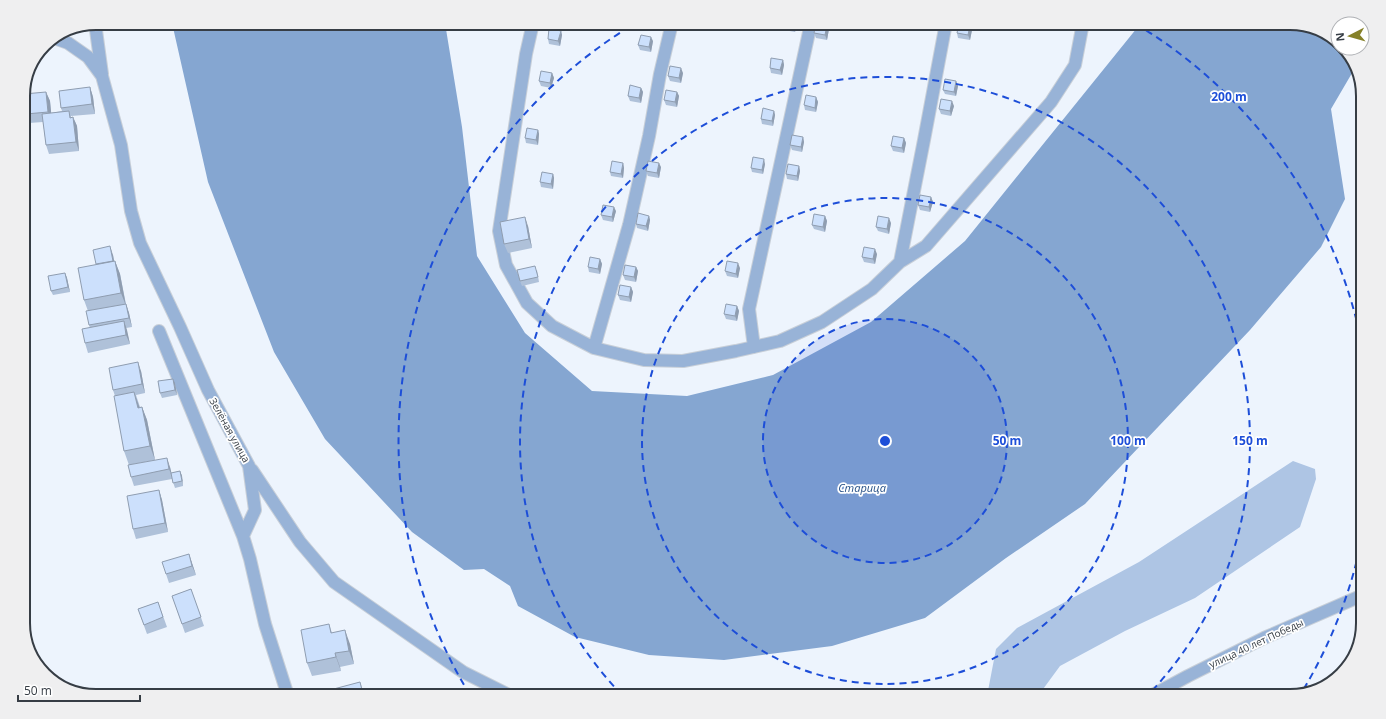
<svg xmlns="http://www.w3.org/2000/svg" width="1386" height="719" font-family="'Open Sans',sans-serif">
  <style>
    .green { fill: #aec5e4 }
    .water { fill: #85a6d1 }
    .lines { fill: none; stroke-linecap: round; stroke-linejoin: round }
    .minor-casing { stroke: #c8cfd8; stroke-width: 14 }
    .minor { stroke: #98b3d7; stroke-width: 12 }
    .wall { fill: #afc1d9 }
    .shaded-wall { fill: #8f9db0 }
    .building { fill: #cce0fc; stroke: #8f9db0 }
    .ring { fill: none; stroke: #1d4ed8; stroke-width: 2; stroke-dasharray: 7 5 }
    .labels { text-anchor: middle; stroke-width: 3.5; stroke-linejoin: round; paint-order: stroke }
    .street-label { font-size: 10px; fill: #363d45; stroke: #fff }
    .water-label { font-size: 11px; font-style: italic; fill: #254f86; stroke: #fff }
    .rim { fill: none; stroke: #363d45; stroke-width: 2 }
    .centre { fill: #1d4ed8; stroke: #fff; stroke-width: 2 }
    .ring-label { font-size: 12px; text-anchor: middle; font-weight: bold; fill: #1d4ed8; stroke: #fff; stroke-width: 3.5; stroke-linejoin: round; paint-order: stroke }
  </style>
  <rect width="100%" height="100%" fill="#edf4fd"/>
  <path class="green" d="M1293,461L1315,469L1316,479L1300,527L1195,598L1125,631L1060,666L1038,696H987L996,649L1017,628L1139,562Z"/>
  <path class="water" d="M172,23H445L462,127L477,256L525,333L592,391L687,396L773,375L871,322L965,241L1141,23H1290L1323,31L1338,44V48H1342L1351,56L1355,68L1331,109L1345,199L1321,247L1250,330L1085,504L1006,558L925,618L832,646L724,660L649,655L575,637L518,606L510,586L484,569L464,570L412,532L325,439L274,352L208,182Z"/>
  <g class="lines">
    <g class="minor-casing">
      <path id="minor" d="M95,23L102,74
        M533,23L526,54L499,231L506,265L527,303L552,326L594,348L644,360L683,361L736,351L780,341L822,322L872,289L900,262L926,246L1051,102L1075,65L1083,23
        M54,38L68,43L88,57L102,76L121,145L131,211L140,243L180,327L208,390L249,466L255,510L243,536L250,559L265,624L288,696
        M900,262L924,140L946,23
        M159,331L243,536
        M754,347L749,309L811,23
        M594,348L629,225L649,136L660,74L672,23
        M252,470L300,542L334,582L463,672L511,696
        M1151,696L1188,676L1264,638L1363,595"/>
    </g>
    <use href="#minor" class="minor"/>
  </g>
  <path class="wall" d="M797,23L795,32L784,30L783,25Z
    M827,25L829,29L827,40L816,38L814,33Z
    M972,30L970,40L958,38L957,33Z
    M561,31L562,35L560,46L549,44L548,39Z
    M653,41L651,52L640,50L638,45Z
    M783,60L784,65L782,75L771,73L770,68Z
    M552,73L554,78L551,88L541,86L539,81Z
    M683,73L681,83L670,81L668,76Z
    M956,81L958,86L956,96L945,94L943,90Z
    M90,87L93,97L95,114L71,116V117H73L77,126L79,151L49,154L46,145L43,122L29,123L26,114L46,92L50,101L51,113L62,111L61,108Z
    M641,88L643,92L641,103L630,101L628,96Z
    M677,92L679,96L677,107L666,105L664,100Z
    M816,97L818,102L816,112L805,110L804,105Z
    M954,106L951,116L941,114L939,109Z
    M774,111L775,115L773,126L762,124L761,119Z
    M538,130L539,134L538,145L526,143L525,138Z
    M23,134L26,155H23Z
    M803,137L804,142L802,152L792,150L790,145Z
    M904,138L906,143L904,153L893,151L891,146Z
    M623,163L624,168L623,178L611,176L610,172Z
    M765,164L763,174L752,172L751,168Z
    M799,166L800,171L798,181L787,179L786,174Z
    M661,167L659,178L648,176L646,171Z
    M553,174L554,178L553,189L541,187L540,182Z
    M931,197L933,202L930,212L920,210L918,205Z
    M616,211L613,222L603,220L601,215Z
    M649,216L650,220L648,231L637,228L636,224Z
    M825,216L827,221L825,232L814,229L812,225Z
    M891,223L889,234L878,231L876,227Z
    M528,226L532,248L508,253L504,244Z
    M877,254L875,264L864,262L862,257Z
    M113,255L114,261H115L120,274L126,304L129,313L132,327L126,328L130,344L88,353L85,343L90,328L89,325L88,311L84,300L96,264Z
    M600,259L602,264L600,274L589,272L588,267Z
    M636,267L638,271L636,282L625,280L623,275Z
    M740,268L738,278L727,276L725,271Z
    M537,270L539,282L522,286L520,281Z
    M65,273L67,278L70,292L53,295L51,291Z
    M631,287L633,292L631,302L620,300L618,295Z
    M737,306L739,311L737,321L726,319L724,314Z
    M141,371L145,393L136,395L140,407H142L147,420L155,460L129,465L124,451L115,396L113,390Z
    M175,383L177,395L162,398L160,393Z
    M170,467L171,473L180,471L182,476L183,486L175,488L172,479L134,486L131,477Z
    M159,490L162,500L168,532L136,539L133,529Z
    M189,554L196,575L169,583L166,574Z
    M191,589L204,626L185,633L172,596Z
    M158,602L167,627L147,634L138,609Z
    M329,624L332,633L350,644L354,664L340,667L341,671L312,676L307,663Z
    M360,682L365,696H312Z"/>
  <path class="shaded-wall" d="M794,23H797L795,32L794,27Z
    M827,25L829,29L827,40L825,35Z
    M970,25L972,30L970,40L968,35Z
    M561,31L562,35L560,46L558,41Z
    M651,37L653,41L651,52L649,47Z
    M783,60L784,65L782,75L780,70Z
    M681,68L683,73L681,83L679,78Z
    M552,73L554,78L551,88L550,83Z
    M956,81L958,86L956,96L954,92Z
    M90,87L93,97L95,114L92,104Z
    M641,88L643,92L641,103L639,98Z
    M46,92L50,101L52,121L48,112Z
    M677,92L679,96L677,107L675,102Z
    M816,97L818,102L816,112L815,108Z
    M952,101L954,106L951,116L950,111Z
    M774,111L775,115L773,126L772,121Z
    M73,117L77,126L79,151L76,142Z
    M538,130L539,134L538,145L536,140Z
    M23,134L26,155L23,148Z
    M803,137L804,142L802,152L801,147Z
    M904,138L906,143L904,153L902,148Z
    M764,159L765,164L763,174L762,170Z
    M623,163L624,168L623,178L621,174Z
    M659,163L661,167L659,178L657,173Z
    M799,166L800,171L798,181L797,176Z
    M553,174L554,178L553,189L551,184Z
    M931,197L933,202L930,212L929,207Z
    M614,207L616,211L613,222L612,217Z
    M649,216L650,220L648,231L646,226Z
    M825,216L827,221L825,232L823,227Z
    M525,217L528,226L532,248L529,239Z
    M889,218L891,223L889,234L887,229Z
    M110,246L113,255L116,272L113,263Z
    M875,249L877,254L875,264L873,259Z
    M600,259L602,264L600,274L598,269Z
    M115,261L120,274L126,306L121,293Z
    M738,263L740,268L738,278L736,274Z
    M636,267L638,271L636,282L634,277Z
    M65,273L67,278L70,292L68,287Z
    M631,287L633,292L631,302L629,297Z
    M126,304L129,313L132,327L129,318Z
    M737,306L739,311L737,321L735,316Z
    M124,321L127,330L130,344L126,335Z
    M138,362L141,371L145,393L142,384Z
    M173,379L175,383L177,395L175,390Z
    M134,392L139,406L143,421L138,408Z
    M142,407L147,420L155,460L150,446Z
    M167,458L170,467L173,479L169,469Z
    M180,471L182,476L183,486Z
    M159,490L162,500L168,532L165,523Z
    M189,554L196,575L192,566Z
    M345,630L350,644L354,664L349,651Z
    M335,653L340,667L341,671L336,657Z"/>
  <path class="building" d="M783,23H794V27L783,25Z
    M816,23L827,25L825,35L814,33Z
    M959,23L970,25L968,35L957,33Z
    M549,28L561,31L558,41L548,39Z
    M641,35L651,37L649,47L638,45Z
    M771,58L783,60L780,70L770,68Z
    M670,66L681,68L679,78L668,76Z
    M541,71L552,73L550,83L539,81Z
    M945,79L956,81L954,92L943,90Z
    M630,85L641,88L639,98L628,96Z
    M90,87L92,104L61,108L59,91Z
    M666,90L677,92L675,102L664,100Z
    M46,92L48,112L26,114L24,94Z
    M806,95L816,97L815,108L804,105Z
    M941,99L952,101L950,111L939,109Z
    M763,108L774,111L772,121L761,119Z
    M69,111L70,118L73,117L76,142L46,145L42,114Z
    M527,128L538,130L536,140L525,138Z
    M792,135L803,137L801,147L790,145Z
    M893,136L904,138L902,148L891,146Z
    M753,157L764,159L762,170L751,168Z
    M612,161L623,163L621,174L610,172Z
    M648,161L659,163L657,173L646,171Z
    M788,164L799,166L797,176L786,174Z
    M542,172L553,174L551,184L540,182Z
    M920,195L931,197L929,207L918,205Z
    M603,205L614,207L612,217L601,215Z
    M638,213L649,216L646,226L636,224Z
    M814,214L825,216L823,227L812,225Z
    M878,216L889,218L887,229L876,227Z
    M525,217L529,239L504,244L500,222Z
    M110,246L113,261L96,264L93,250Z
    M864,247L875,249L873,259L862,257Z
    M590,257L600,259L598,269L588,267Z
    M115,261L121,293L84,300L78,268Z
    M727,261L738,263L736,274L725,271Z
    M625,265L636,267L634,277L623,275Z
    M535,266L538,277L520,281L517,270Z
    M65,273L68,287L51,291L48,276Z
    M620,285L631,287L629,297L618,295Z
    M126,304L129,318L89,325L86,311Z
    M726,304L737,306L735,316L724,314Z
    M124,321L126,335L85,343L82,329Z
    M138,362L142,384L113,390L109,368Z
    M173,379L175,390L160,393L158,381Z
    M134,392L138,408L142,407L150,446L124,451L114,396Z
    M167,458L169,469L131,477L128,465Z
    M180,471L182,481L173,483L171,473Z
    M159,490L165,523L133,529L127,496Z
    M189,554L192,566L166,574L162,562Z
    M191,589L201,617L182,624L172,596Z
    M158,602L163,617L144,625L138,609Z
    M329,624L331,633L345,630L349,651L335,653L336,657L307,663L301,630Z
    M360,682L362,690L350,693L351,696H312L311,695Z"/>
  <circle cx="885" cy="441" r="122" fill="#1d4ed8" fill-opacity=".12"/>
  <g class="ring">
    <circle cx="885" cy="441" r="122"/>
    <circle cx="885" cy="441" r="243"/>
    <path d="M622 695A365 365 0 1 1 1148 695"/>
    <path d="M1362 538A487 487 0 0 1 1302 692M470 695A487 487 0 0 1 634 24M1136 24A487 487 0 0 1 1362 344"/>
  </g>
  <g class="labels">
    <g class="street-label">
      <text transform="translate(230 430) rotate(61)" y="4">Зелёная улица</text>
      <text transform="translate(1256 643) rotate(-25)" y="4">улица 40 лет Победы</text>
    </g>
    <g class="water-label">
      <text x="862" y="492">Старица</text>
    </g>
  </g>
  <path d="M0 0H1386V719H0ZM96 30H1290A66 66 0 0 1 1356 96V623A66 66 0 0 1 1290 689H96A66 66 0 0 1 30 623V96A66 66 0 0 1 96 30Z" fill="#efeff0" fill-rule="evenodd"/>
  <path class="rim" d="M96 30H1290A66 66 0 0 1 1356 96V623A66 66 0 0 1 1290 689H96A66 66 0 0 1 30 623V96A66 66 0 0 1 96 30Z"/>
  <circle cx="885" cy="441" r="6" class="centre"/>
  <g class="ring-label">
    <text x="1229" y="101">200 m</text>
    <text x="1007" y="445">50 m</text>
    <text x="1128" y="445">100 m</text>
    <text x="1250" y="445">150 m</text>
  </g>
  <g transform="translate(1350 36) rotate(264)"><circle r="19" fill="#ffffff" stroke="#afb1b5"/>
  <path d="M0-3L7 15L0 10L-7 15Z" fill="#868129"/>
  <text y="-6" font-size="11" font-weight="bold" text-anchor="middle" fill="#363d45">N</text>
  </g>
  <path d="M18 695v6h122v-6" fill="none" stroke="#363d45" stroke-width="2"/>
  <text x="24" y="695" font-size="12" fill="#363d45" stroke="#ffffff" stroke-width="3" paint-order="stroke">50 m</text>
</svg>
